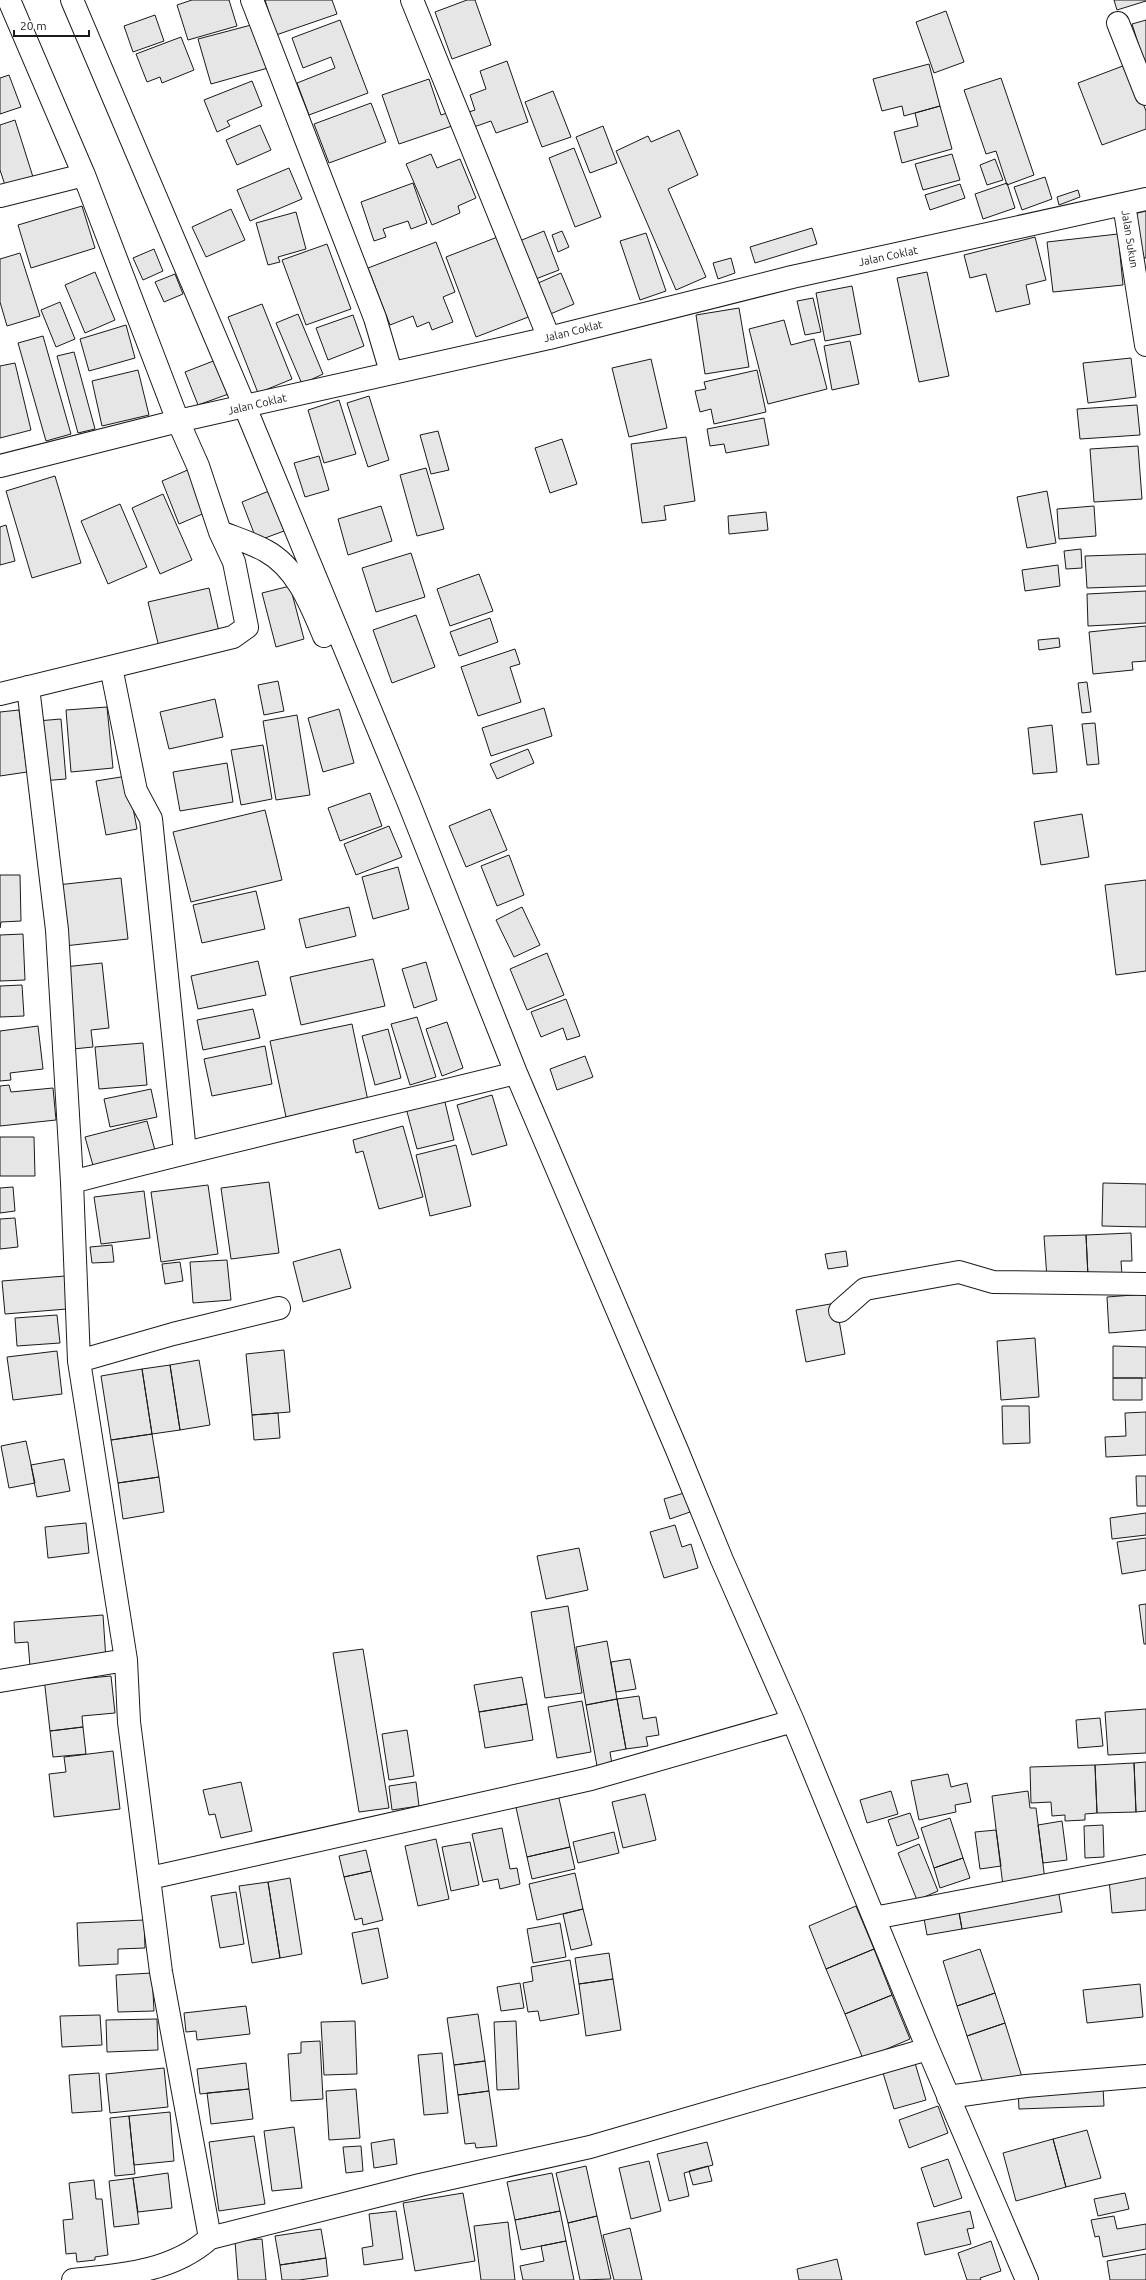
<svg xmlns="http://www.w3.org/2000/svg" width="1146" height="2280" font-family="Ubuntu,sans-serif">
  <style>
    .building { fill: #e6e6e6; stroke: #1a1a1a }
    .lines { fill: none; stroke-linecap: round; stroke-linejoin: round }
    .minor-casing { stroke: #1a1a1a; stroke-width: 24 }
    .minor { stroke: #fff; stroke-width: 22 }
    .labels { text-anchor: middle; stroke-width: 3; stroke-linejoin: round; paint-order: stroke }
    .street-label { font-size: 11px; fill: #1a1a1a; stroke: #fff }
  </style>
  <rect width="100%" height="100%" fill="#fff"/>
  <path class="building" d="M192,0H229L237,26L188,40L177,5Z
    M265,0H332L337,14L276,35Z
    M467,0H475L491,45L452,59L435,12Z
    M1114,0H1146V1L1117,10Z
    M946,11L964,62L934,73L916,22Z
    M155,15L164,41L133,52L124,26Z
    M340,20L368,93L309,115L297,83L335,68L331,57L303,68L292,38Z
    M1146,20V68L1132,24Z
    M255,24L268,68L211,84L198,39Z
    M181,37L194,70L162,83L160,77L147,82L136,54Z
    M507,61L528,122L496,133L491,121L471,128L466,113L475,110L470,95L486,89L480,71Z
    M929,64L940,106L904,116L902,106L882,111L873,79Z
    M1128,64L1146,111V129L1102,145L1078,83Z
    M9,75L21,107L0,114V78Z
    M1001,78L1034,175L1007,185L996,151L986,154L964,90Z
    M429,79L441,115L450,112L455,125L399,144L382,95Z
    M252,81L262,106L227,121L230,126L217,132L204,100Z
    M553,91L571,137L542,147L525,102Z
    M371,103L386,142L329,163L314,124Z
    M940,106L952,149L902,163L894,132L918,126L915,113Z
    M15,120L33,177L5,185L0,170V125Z
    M260,125L271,150L237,165L226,140Z
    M603,126L617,163L590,173L576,137Z
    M679,130L698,175L668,189L706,277L676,290L616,151L648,136L651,142Z
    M574,148L601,217L575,227L549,158Z
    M431,154L437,168L460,159L476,198L458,206L460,213L432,225L406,164Z
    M952,154L960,180L923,190L915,164Z
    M995,159L1003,180L987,185L980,165Z
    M289,168L302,199L250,221L237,190Z
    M1045,177L1052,199L1022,210L1014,187Z
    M413,183L427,223L411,229L408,221L383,229L386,237L374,241L361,202Z
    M1007,183L1015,208L983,219L975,194Z
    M960,184L965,198L930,210L925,195Z
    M1078,190L1080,197L1059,205L1057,197Z
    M82,206L95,248L31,268L18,225Z
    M231,209L245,240L206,257L192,227Z
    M1146,211V258H1144L1134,214Z
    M296,212L306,249L278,257L280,262L268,265L256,223Z
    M812,228L817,244L755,263L750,247Z
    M544,231L559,270L533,280L517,242Z
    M562,231L569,247L558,252L552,235Z
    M646,233L666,291L640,300L620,241Z
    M1118,234L1123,285L1053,292L1047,242Z
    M500,236L531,316L476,337L446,257Z
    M1035,237L1046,280L1026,285L1030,304L996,312L986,274L970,278L964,255Z
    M436,242L455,292L443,297L453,322L432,330L429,322L417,327L413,316L390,325L368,268Z
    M327,244L351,309L306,325L282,260Z
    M154,249L163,271L143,280L133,258Z
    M20,253L40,316L7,326L0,302V259Z
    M731,258L735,273L718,279L713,263Z
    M95,272L115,320L85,333L65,285Z
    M927,272L949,376L919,382L897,278Z
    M561,273L574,304L548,315L536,284Z
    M175,274L183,294L164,302L155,282Z
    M852,286L861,334L825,341L816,293Z
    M813,298L821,332L805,335L797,301Z
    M60,302L75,339L56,347L41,310Z
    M262,304L292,379L258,393L228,317Z
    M739,308L749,367L705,374L696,315Z
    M298,314L323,374L302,384L276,323Z
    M353,315L364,346L328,360L316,328Z
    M784,320L791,345L814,339L827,389L768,404L749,329Z
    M126,325L135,358L89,371L80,339Z
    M43,336L71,434L46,441L18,343Z
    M850,341L859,384L832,390L824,346Z
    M74,352L95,429L78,433L57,356Z
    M221,358L234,392L198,405L185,372Z
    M1131,358L1136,397L1088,403L1083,363Z
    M651,359L667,428L629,437L612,368Z
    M15,363L31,430L0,438V366Z
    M138,370L149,415L102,426L92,381Z
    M757,370L766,412L714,424L711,409L700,412L695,391L706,389L704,382Z
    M369,396L389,460L368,467L347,403Z
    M339,400L356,454L324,463L308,410Z
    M1137,405L1140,435L1080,439L1077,409Z
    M764,418L769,445L726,453L724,444L710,446L707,429Z
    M438,431L449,470L431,474L420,435Z
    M686,437L695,501L664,506L666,520L642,523L631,444Z
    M562,439L577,484L550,493L535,448Z
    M1138,446L1142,499L1094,502L1090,449Z
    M319,456L329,490L305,497L294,463Z
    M426,468L444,529L417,536L400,475Z
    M190,469L207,512L179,524L162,481Z
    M55,476L81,563L32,578L6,491Z
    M269,491L284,531L257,541L242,502Z
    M1047,491L1056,543L1027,548L1017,497Z
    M163,494L192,560L160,574L132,508Z
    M120,504L147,567L108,584L81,521Z
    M381,506L392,541L348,555L338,519Z
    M1094,506L1096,536L1059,539L1057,509Z
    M766,512L768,530L729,534L728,516Z
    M6,525L15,561L0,565V527Z
    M1081,549L1082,568L1066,569L1064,551Z
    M411,553L425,597L376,612L362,568Z
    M1146,554V586L1087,588L1085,556Z
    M1058,565L1060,586L1025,591L1022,570Z
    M479,574L493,611L450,626L437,589Z
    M290,586L304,639L276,647L262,593Z
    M209,588L219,632L159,647L148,602Z
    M1146,591V623L1088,626L1087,594Z
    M416,615L435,667L392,683L373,630Z
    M490,618L498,642L459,656L450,632Z
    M1146,626V661L1132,662L1133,670L1093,674L1089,632Z
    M1059,638L1060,647L1039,650L1038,640Z
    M515,649L520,664L510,667L521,702L478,716L461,667Z
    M278,681L284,711L264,715L258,685Z
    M1087,682L1091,712L1082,713L1078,683Z
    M215,699L223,737L169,749L160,712Z
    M107,707L113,768L71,772L66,710Z
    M544,708L552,736L491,756L482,728Z
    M339,709L354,763L323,772L308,718Z
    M19,710L27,772L0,776V712Z
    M297,715L310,795L276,800L263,721Z
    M61,719L66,779L41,781L37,721Z
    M1095,723L1099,764L1087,765L1082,724Z
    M1052,725L1057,772L1033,774L1028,728Z
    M263,745L272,799L241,805L231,750Z
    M528,749L534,763L497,779L490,764Z
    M227,763L233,802L180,811L173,772Z
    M127,776L137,829L106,835L96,781Z
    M370,793L382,826L340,841L328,808Z
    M490,809L507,850L466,867L449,826Z
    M265,810L282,880L191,902L173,832Z
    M1082,814L1089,857L1041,865L1034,822Z
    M389,826L402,857L356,875L344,844Z
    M509,855L524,895L497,906L481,866Z
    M398,867L409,909L373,919L362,877Z
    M0,875H20L21,921L1,922L0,928Z
    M121,878L128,939L64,946L57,885Z
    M1146,880V971L1116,975L1105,885Z
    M256,891L265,929L202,943L193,905Z
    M349,907L356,936L306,948L299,919Z
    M522,907L540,945L514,957L496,920Z
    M23,934L25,980L0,981V935Z
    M547,953L564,995L527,1010L510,969Z
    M373,959L385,1006L301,1025L290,977Z
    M258,961L266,995L198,1009L191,976Z
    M426,962L437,1000L414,1008L402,969Z
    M102,963L109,1028L91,1030L93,1047L73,1049L64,967Z
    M22,985L24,1016L0,1017V986Z
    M566,999L580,1036L567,1040L563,1028L541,1037L531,1012Z
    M253,1009L260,1038L203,1050L197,1020Z
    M417,1017L436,1077L410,1085L391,1024Z
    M447,1022L463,1068L442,1076L426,1029Z
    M352,1024L368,1101L286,1117L270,1041Z
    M38,1026L43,1069L10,1073L11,1080L0,1081V1031Z
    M388,1029L401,1078L375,1085L362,1036Z
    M143,1043L147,1085L99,1089L95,1047Z
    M265,1046L272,1084L212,1096L204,1059Z
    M585,1056L593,1077L557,1090L550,1069Z
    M9,1085L11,1092L53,1088L56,1120L0,1126V1086Z
    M151,1089L157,1117L110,1127L104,1099Z
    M492,1095L507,1145L472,1155L457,1105Z
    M444,1098L454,1140L417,1149L406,1108Z
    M147,1121L156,1154L94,1169L85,1137Z
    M403,1126L423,1197L379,1209L363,1151L356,1153L353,1140Z
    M0,1137H34L35,1176H0Z
    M456,1145L471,1206L430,1216L416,1155Z
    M269,1182L279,1253L231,1259L221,1188Z
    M1103,1183L1146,1184V1227L1102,1226Z
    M208,1185L218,1254L161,1262L151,1192Z
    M13,1187L15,1211L0,1213V1188Z
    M144,1191L150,1238L101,1244L94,1197Z
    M15,1218L18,1247L0,1249V1219Z
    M1131,1233L1132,1261H1121L1122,1275L1088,1276L1086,1235Z
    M1086,1235L1088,1276L1047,1278L1044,1236Z
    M112,1245L114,1262L92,1263L90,1247Z
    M340,1249L351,1288L303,1302L293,1262Z
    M846,1251L848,1266L828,1269L825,1254Z
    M227,1260L231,1300L193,1303L190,1262Z
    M180,1262L183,1281L165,1284L162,1264Z
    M65,1276L67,1309L5,1314L2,1281Z
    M1146,1294V1330L1109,1333L1107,1297Z
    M836,1303L845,1354L806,1362L796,1310Z
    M57,1315L60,1343L17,1346L15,1318Z
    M1035,1338L1039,1397L1001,1400L997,1341Z
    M1113,1346L1146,1347V1378H1113Z
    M284,1350L290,1412L252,1415L246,1354Z
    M57,1351L62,1394L13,1400L7,1357Z
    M199,1360L210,1425L180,1430L170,1365Z
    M170,1365L180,1430L152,1434L142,1369Z
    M142,1369L152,1434L111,1440L101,1376Z
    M1113,1378H1142V1400H1113Z
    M1002,1406H1029L1030,1443L1003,1444Z
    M1146,1412V1455L1106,1457L1105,1437L1126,1436L1125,1413Z
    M278,1413L280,1438L254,1440L252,1415Z
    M152,1434L159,1477L118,1483L111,1440Z
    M26,1441L35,1483L9,1488L1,1446Z
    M64,1459L70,1491L37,1497L31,1465Z
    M1136,1476H1146V1506H1137Z
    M159,1477L164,1512L123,1519L118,1483Z
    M684,1493L690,1512L670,1519L664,1499Z
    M1146,1513V1535L1112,1539L1110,1518Z
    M86,1523L89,1553L48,1558L45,1527Z
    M675,1525L682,1547L691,1544L698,1568L664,1578L650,1532Z
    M1146,1538V1570L1122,1574L1117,1542Z
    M579,1548L588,1590L546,1599L537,1556Z
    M1146,1604V1644H1144L1139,1605Z
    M568,1606L582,1693L545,1698L531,1612Z
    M103,1615L106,1660L30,1666L28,1642L15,1643L14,1622Z
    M607,1641L617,1699L586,1705L576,1647Z
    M363,1649L389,1808L359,1812L333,1653Z
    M630,1659L636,1689L616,1692L611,1662Z
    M77,1674L78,1679L111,1676L115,1713L82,1716L83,1727L50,1731L44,1678Z
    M522,1677L527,1704L479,1712L474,1685Z
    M639,1696L643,1719L656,1717L659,1735L646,1737L648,1746L626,1749L617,1699Z
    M617,1699L626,1749L610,1752L612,1764L597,1766L586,1705Z
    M582,1701L591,1752L557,1758L548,1707Z
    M527,1704L533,1740L485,1748L479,1712Z
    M1146,1709V1753L1108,1755L1105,1712Z
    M1100,1718L1103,1746L1078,1748L1076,1720Z
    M83,1727L86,1754L53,1757L50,1731Z
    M407,1730L414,1776L389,1780L382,1734Z
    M113,1751L120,1809L54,1817L49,1774L66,1772L64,1757Z
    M1146,1762V1811L1136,1812L1134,1763Z
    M1134,1763L1136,1812L1097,1813L1095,1765Z
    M1095,1765L1097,1813L1085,1814V1820L1065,1821V1815L1052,1816L1051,1802L1031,1803L1030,1767Z
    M948,1774L951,1787L967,1783L971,1802L955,1805L956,1812L919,1820L911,1781Z
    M241,1782L252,1831L221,1838L215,1814L209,1815L203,1790Z
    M416,1782L419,1806L392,1810L389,1786Z
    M891,1791L898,1814L867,1823L860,1800Z
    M1028,1791L1030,1808H1036L1045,1880L1003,1886L992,1796Z
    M558,1794L570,1847L527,1857L515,1803Z
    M645,1794L656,1840L623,1848L612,1802Z
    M910,1813L919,1838L897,1846L888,1820Z
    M950,1818L963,1858L934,1868L921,1828Z
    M1062,1821L1067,1860L1043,1863L1038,1825Z
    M1103,1825L1104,1857L1085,1858L1084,1826Z
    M502,1828L510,1869L517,1868L520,1884L500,1889L498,1879L483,1882L472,1834Z
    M996,1830L1001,1866L980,1869L975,1832Z
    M614,1832L619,1853L578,1863L573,1842Z
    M436,1839L449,1899L418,1906L405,1846Z
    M470,1842L479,1885L451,1891L442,1847Z
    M919,1844L938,1891L917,1900L898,1853Z
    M570,1847L575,1869L532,1879L527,1857Z
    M366,1850L371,1871L344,1877L339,1856Z
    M963,1858L970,1878L940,1888L934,1868Z
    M371,1871L383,1920L363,1925L362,1918L355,1920L344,1877Z
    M575,1873L583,1909L537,1920L529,1884Z
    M1146,1876V1910L1112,1913L1109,1879Z
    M290,1878L302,1954L280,1958L268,1882Z
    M268,1882L280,1958L252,1963L239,1886Z
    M1058,1889L1062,1912L962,1929L958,1907Z
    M236,1892L244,1944L220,1948L211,1896Z
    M856,1906L874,1949L826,1969L809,1926Z
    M958,1907L962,1929L927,1935L923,1913Z
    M583,1909L592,1945L571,1950L563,1914Z
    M144,1920L145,1948L118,1949V1964L79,1966L77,1923Z
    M560,1923L566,1957L533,1963L527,1929Z
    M378,1928L388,1978L362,1984L352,1933Z
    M874,1949L892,1995L845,2014L826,1969Z
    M980,1949L995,1993L957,2006L943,1961Z
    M609,1953L613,1979L579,1984L575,1958Z
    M570,1960L579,2014L540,2021L538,2011L528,2012L523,1983L533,1981L531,1967Z
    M152,1973L154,2011L118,2012L116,1975Z
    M613,1979L621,2030L586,2036L579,1984Z
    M520,1983L524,2008L501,2011L497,1987Z
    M1140,1984L1143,2017L1087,2023L1083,1990Z
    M995,1993L1005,2023L967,2036L957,2006Z
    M892,1995L910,2039L863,2059L845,2014Z
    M246,2006L250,2034L197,2040L196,2031L186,2032L184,2013Z
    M478,2014L485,2061L454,2065L447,2018Z
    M100,2015L102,2045L62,2047L60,2016Z
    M157,2019L158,2050L107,2052L106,2020Z
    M355,2021L357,2074L324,2075L321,2022Z
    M516,2021L519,2089L497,2090L494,2022Z
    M1005,2023L1022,2077L985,2089L967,2036Z
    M320,2041L323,2099L291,2101L288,2054L301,2053V2042Z
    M442,2053L448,2113L424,2115L418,2055Z
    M485,2061L489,2091L458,2095L454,2065Z
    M246,2063L249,2089L200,2094L197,2069Z
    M915,2063L926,2100L894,2109L883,2073Z
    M164,2068L168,2107L110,2113L106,2074Z
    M99,2073L102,2111L72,2113L69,2075Z
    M1103,2087L1104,2106L1019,2109L1018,2090Z
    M249,2089L253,2119L211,2124L207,2093Z
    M356,2089L360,2138L329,2140L326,2091Z
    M489,2091L497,2146L476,2148L475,2143L465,2144L458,2095Z
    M938,2106L948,2133L909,2148L899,2120Z
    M170,2112L174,2161L134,2165L129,2116Z
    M129,2116L135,2174L115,2176L110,2118Z
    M294,2127L302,2188L272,2191L264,2131Z
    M1087,2130L1101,2178L1066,2187L1053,2139Z
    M254,2136L265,2204L219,2211L209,2142Z
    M394,2139L397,2164L374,2168L371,2143Z
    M1053,2139L1066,2187L1016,2201L1003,2153Z
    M707,2142L713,2165L684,2173L689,2196L669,2201L657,2154Z
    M361,2146L363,2171L346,2173L343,2147Z
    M948,2159L962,2198L934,2207L921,2168Z
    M649,2161L661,2211L631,2219L619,2168Z
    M586,2166L597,2216L568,2223L556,2173Z
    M708,2166L712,2181L693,2185L689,2171Z
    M168,2173L172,2208L138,2212L133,2178Z
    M552,2173L560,2211L515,2220L507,2182Z
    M133,2178L139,2224L114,2227L109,2181Z
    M94,2180L96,2199H102L108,2255L95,2257V2260L77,2262L76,2253L66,2254L63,2220L73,2219L69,2183Z
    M463,2193L475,2261L415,2271L403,2203Z
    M1125,2193L1129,2209L1098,2216L1094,2199Z
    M396,2211L403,2259L364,2265L362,2248L373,2246L369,2214Z
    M560,2211L566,2241L521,2250L515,2220Z
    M970,2211L974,2228L967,2229L971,2244L925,2255L917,2223Z
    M597,2216L611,2279L580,2280L568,2223Z
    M1114,2216L1117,2229L1146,2224V2249L1103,2257L1099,2236L1095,2237L1091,2220Z
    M508,2222L515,2280H481L474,2226Z
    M630,2228L642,2280H614L603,2235Z
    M321,2229L326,2258L280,2265L275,2236Z
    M262,2239L266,2280H238L235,2241Z
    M566,2241L574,2280H523L520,2266L544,2261L541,2246Z
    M991,2241L1001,2271L980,2278L981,2280H967L958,2253Z
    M1146,2254V2280H1110L1107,2261Z
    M326,2258L328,2276L299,2280H282L280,2265Z
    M837,2259L842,2280H799L797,2269Z"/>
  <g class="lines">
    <g class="minor-casing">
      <path id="minor" d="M72,0L245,407L408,801L516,1073L677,1450L722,1560L793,1721L928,2049L1027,2280
        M252,0L375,318L391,372
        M412,0L549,338
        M1118,23L1146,94
        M0,196L84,175
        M1124,204L1146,345
        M0,466L178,421L549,338L792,277L1146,199
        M220,532C235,538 252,543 266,551C297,568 311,605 324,636
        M111,667L136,791L151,819L185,1152
        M28,687L57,930L72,1182
        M0,694L233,637L247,627L234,562L220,532L198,466L178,421L84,175L9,0
        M516,1073C368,1110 219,1143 72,1182L79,1361L126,1660L129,1722L161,1972L210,2238L420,2185L590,2147L928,2049
        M840,1311L865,1289L959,1272L993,1282L1146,1284
        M79,1361L173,1334L279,1308
        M0,1681L126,1660
        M150,1878L591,1779L793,1721
        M874,1918L1146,1866
        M948,2097L1026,2086L1146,2076
        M73,2280C121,2275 172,2272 210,2238"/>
    </g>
    <use href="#minor" class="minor"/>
  </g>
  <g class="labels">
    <g class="street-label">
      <text transform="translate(1130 239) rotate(81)" y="4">Jalan Sukun</text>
      <text transform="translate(888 256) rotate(-12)" y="4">Jalan Coklat</text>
      <text transform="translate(573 331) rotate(-14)" y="4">Jalan Coklat</text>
      <text transform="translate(257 404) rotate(-13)" y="4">Jalan Coklat</text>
    </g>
  </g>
  <path d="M14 30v6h75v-6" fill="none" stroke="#1a1a1a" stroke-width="2"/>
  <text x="20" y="30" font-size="12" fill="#1a1a1a" stroke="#ffffff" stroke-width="3" paint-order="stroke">20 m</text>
</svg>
